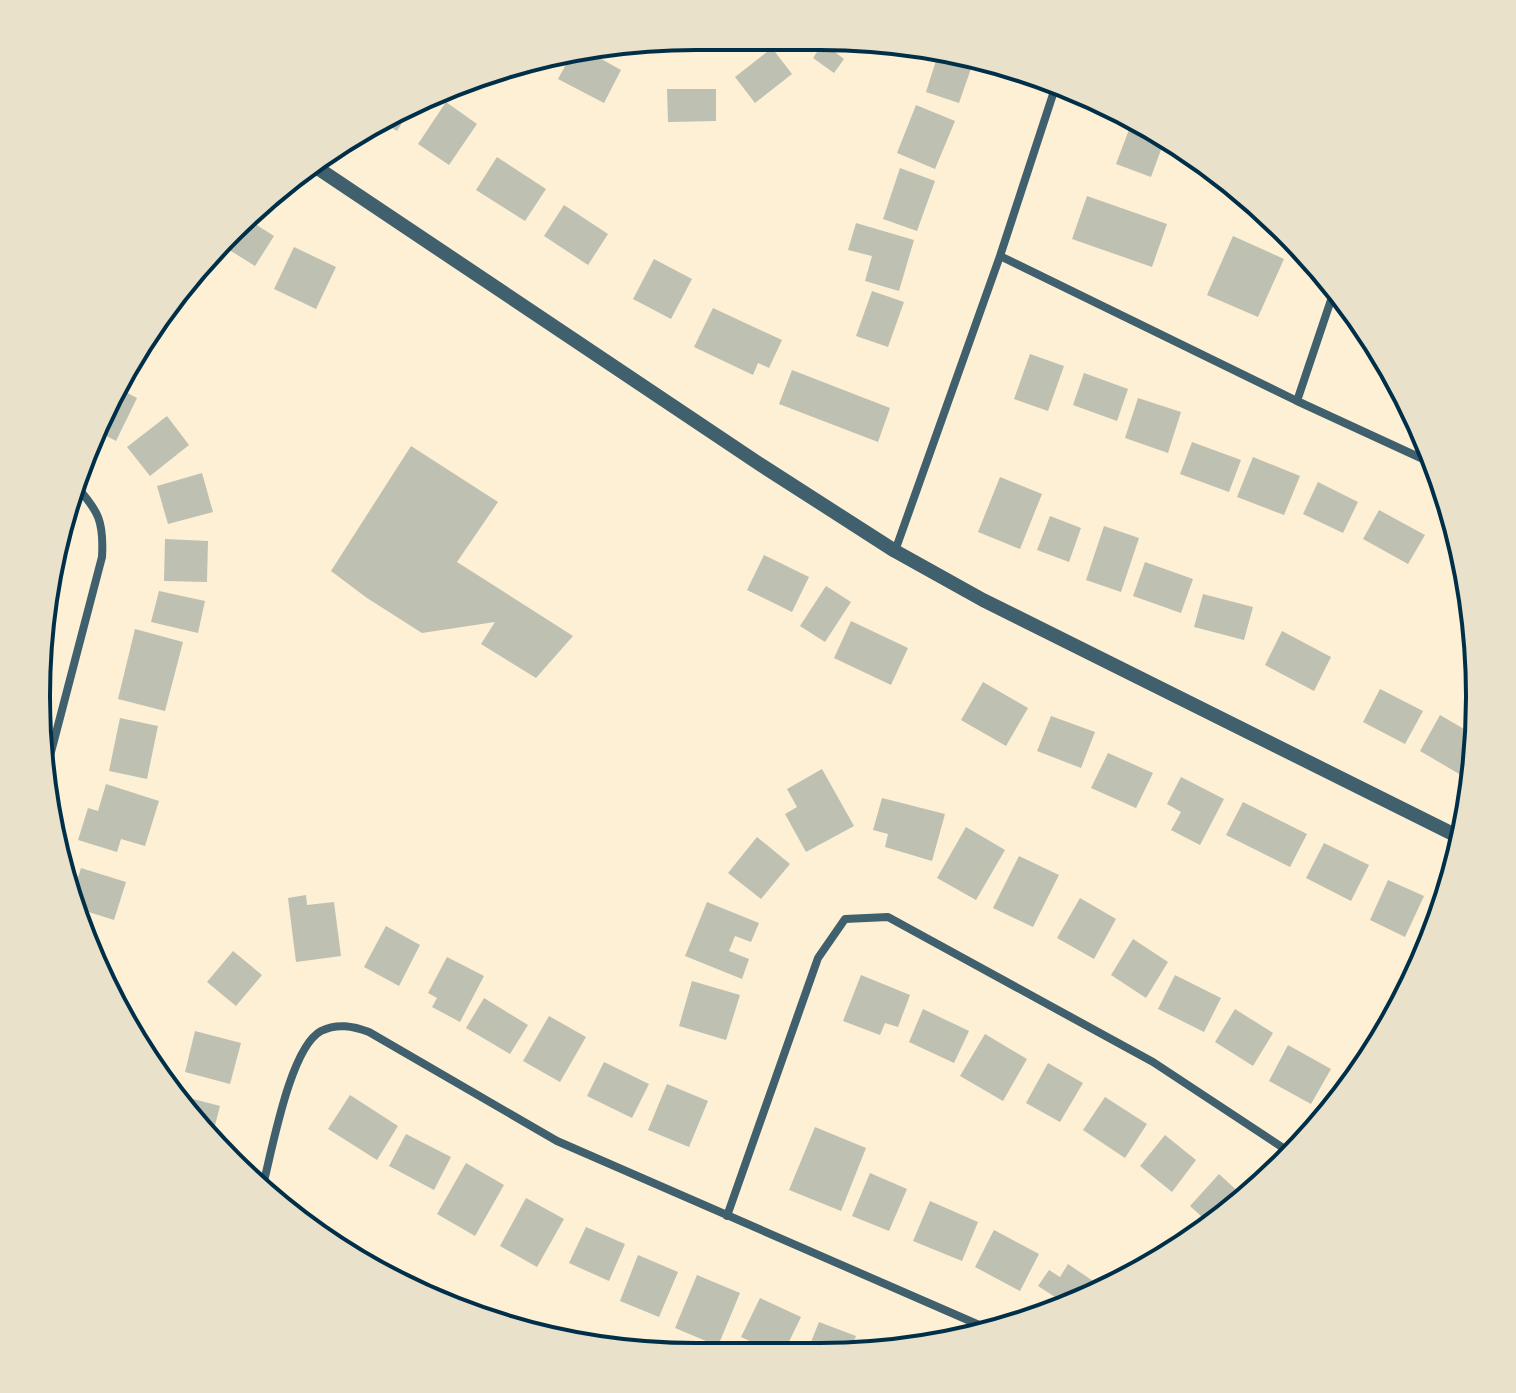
<svg xmlns="http://www.w3.org/2000/svg" width="1516" height="1393" font-family="'DejaVu Sans',sans-serif">
  <style>
    .building { fill: #bec0b2 }
    .lines { fill: none; stroke-linecap: round; stroke-linejoin: round }
    .minor { stroke: #3f606c; stroke-width: 8 }
    .tertiary { stroke: #3f606c; stroke-width: 14 }
    .rim { fill: none; stroke: #003049; stroke-width: 4 }
  </style>
  <rect width="100%" height="100%" fill="#fdf0d5"/>
  <path class="building" d="M823,43L844,59L834,73L813,58Z
    M580,47L621,70L604,103L558,79L575,48Z
    M772,48L792,74L755,103L735,77Z
    M940,48L975,57L959,103L926,92Z
    M667,89H716V121L668,122Z
    M416,100L397,131L379,120L405,104Z
    M446,102L477,124L449,165L418,144Z
    M916,105L955,121L935,169L897,153Z
    M1133,119L1166,136L1151,177L1116,164Z
    M497,157L546,189L525,221L476,190Z
    M900,168L935,181L917,231L883,219Z
    M1087,196L1167,224L1152,267L1072,239Z
    M564,205L608,234L588,265L544,236Z
    M246,218L274,236L255,266L223,246L233,230Z
    M856,223L914,240L899,291L865,281L872,256L848,250Z
    M1233,236L1284,259L1258,317L1207,295Z
    M294,247L336,267L316,309L274,289Z
    M654,259L692,279L671,319L633,299Z
    M872,291L904,302L888,347L856,336Z
    M713,308L782,340L769,368L758,363L753,375L694,347Z
    M1030,354L1064,366L1048,411L1014,399Z
    M792,370L890,408L878,442L779,404Z
    M1084,373L1128,389L1117,421L1073,405Z
    M116,387L137,398L116,441L97,431Z
    M1138,398L1181,412L1168,453L1125,438Z
    M167,416L189,445L150,476L127,447Z
    M1192,442L1241,460L1229,492L1180,474Z
    M411,446L498,502L457,562L573,636L536,678L481,644L495,622L422,633L367,598L331,571Z
    M1253,457L1300,476L1284,515L1237,497Z
    M202,473L213,512L168,524L157,486Z
    M1000,477L1042,494L1020,549L978,532Z
    M1318,482L1358,502L1343,533L1303,514Z
    M1379,510L1425,535L1408,564L1363,539Z
    M1050,516L1081,528L1069,562L1037,550Z
    M1104,526L1139,538L1121,592L1086,580Z
    M165,539L208,541L207,582L164,581Z
    M764,555L809,577L792,612L747,590Z
    M1145,562L1193,579L1181,613L1133,596Z
    M826,586L851,602L825,642L800,626Z
    M159,591L205,601L198,633L151,622Z
    M1203,594L1253,607L1244,640L1194,627Z
    M851,621L908,648L891,685L834,658Z
    M135,629L183,642L165,711L118,699Z
    M1282,631L1331,657L1314,691L1265,665Z
    M983,682L1028,708L1006,746L961,720Z
    M1380,689L1423,711L1405,744L1363,722Z
    M1440,715L1476,736L1473,765L1466,778L1420,751Z
    M1051,716L1095,732L1081,768L1037,751Z
    M120,718L158,726L147,779L109,771Z
    M1108,753L1153,773L1136,808L1091,788Z
    M822,769L854,826L806,852L785,814L797,807L787,789Z
    M1181,777L1224,799L1200,845L1171,830L1181,812L1167,804Z
    M106,784L159,801L145,846L121,839L117,852L78,840L88,808L98,811Z
    M882,798L945,814L932,861L885,847L888,834L873,830Z
    M1243,802L1307,834L1290,867L1226,835Z
    M966,827L1005,850L976,900L937,878Z
    M757,837L790,864L761,899L728,873Z
    M1324,843L1369,865L1351,901L1306,878Z
    M1019,856L1059,875L1033,927L993,908Z
    M81,868L126,882L114,920L73,907L71,899Z
    M1388,880L1424,896L1405,937L1370,920Z
    M306,895L307,905L334,902L341,956L296,962L288,898Z
    M1080,898L1116,919L1094,959L1057,938Z
    M707,902L759,923L751,942L735,936L729,951L749,959L742,979L685,956Z
    M1441,905L1443,906L1431,946L1424,942Z
    M386,926L420,945L399,986L364,967Z
    M1133,939L1168,962L1146,998L1111,975Z
    M233,951L262,975L236,1006L207,982Z
    M447,957L484,976L460,1022L432,1007L437,998L428,993Z
    M861,975L910,995L898,1027L885,1023L880,1035L843,1021Z
    M1175,975L1221,998L1204,1032L1158,1009Z
    M692,981L740,995L726,1040L679,1026Z
    M484,998L528,1025L510,1054L466,1028Z
    M923,1009L969,1031L954,1063L909,1042Z
    M1235,1009L1273,1033L1253,1066L1215,1042Z
    M549,1016L586,1037L560,1082L523,1061Z
    M195,1031L241,1043L230,1084L185,1072Z
    M985,1034L1027,1059L1003,1101L960,1076Z
    M1288,1045L1331,1069L1311,1104L1269,1081Z
    M604,1062L649,1084L632,1118L587,1096Z
    M1048,1063L1083,1083L1060,1122L1026,1103Z
    M667,1084L708,1101L689,1147L648,1130Z
    M174,1094L220,1106L212,1137L182,1103Z
    M350,1095L398,1126L377,1160L328,1129Z
    M1105,1097L1147,1124L1125,1158L1083,1130Z
    M815,1127L866,1148L841,1211L789,1190Z
    M406,1134L451,1157L434,1190L389,1166Z
    M1165,1135L1196,1160L1172,1192L1140,1166Z
    M466,1163L504,1185L475,1236L437,1214Z
    M870,1173L907,1189L889,1231L852,1216Z
    M1219,1174L1245,1198L1211,1225L1190,1206Z
    M526,1198L564,1219L537,1267L500,1246Z
    M930,1201L978,1222L962,1261L913,1241Z
    M586,1227L625,1244L609,1281L569,1263Z
    M994,1230L1039,1254L1020,1291L975,1267Z
    M638,1255L678,1272L659,1317L620,1301Z
    M1068,1264L1099,1285L1091,1297L1062,1310L1051,1302L1055,1297L1038,1286L1049,1270L1060,1277Z
    M697,1275L740,1293L718,1346L675,1328Z
    M760,1298L801,1317L786,1348H765L741,1337Z
    M819,1322L856,1336L852,1346L809,1347Z"/>
  <g class="lines">
    <path class="minor" d="M1000,256L1297,401L1436,465
      M1297,401L1335,288
      M895,551L1000,256L1057,82
      M45,775L102,557C104,522 99,511 75,485
      M261,1193C271,1157 289,1048 321,1031C337,1023 353,1026 369,1032L557,1141L993,1331
      M727,1216L818,958L845,919L888,917L1153,1062L1294,1155"/>
    <path class="tertiary" d="M310,163L758,463L895,551L983,600L1463,839"/>
  </g>
  <path d="M0 0H1516V1393H0ZM696 50H820A646 646 0 0 1 1466 696V697A646 646 0 0 1 820 1343H696A646 646 0 0 1 50 697V696A646 646 0 0 1 696 50Z" fill="#e9e1ca" fill-rule="evenodd"/>
  <path class="rim" d="M696 50H820A646 646 0 0 1 1466 696V697A646 646 0 0 1 820 1343H696A646 646 0 0 1 50 697V696A646 646 0 0 1 696 50Z"/>
</svg>
